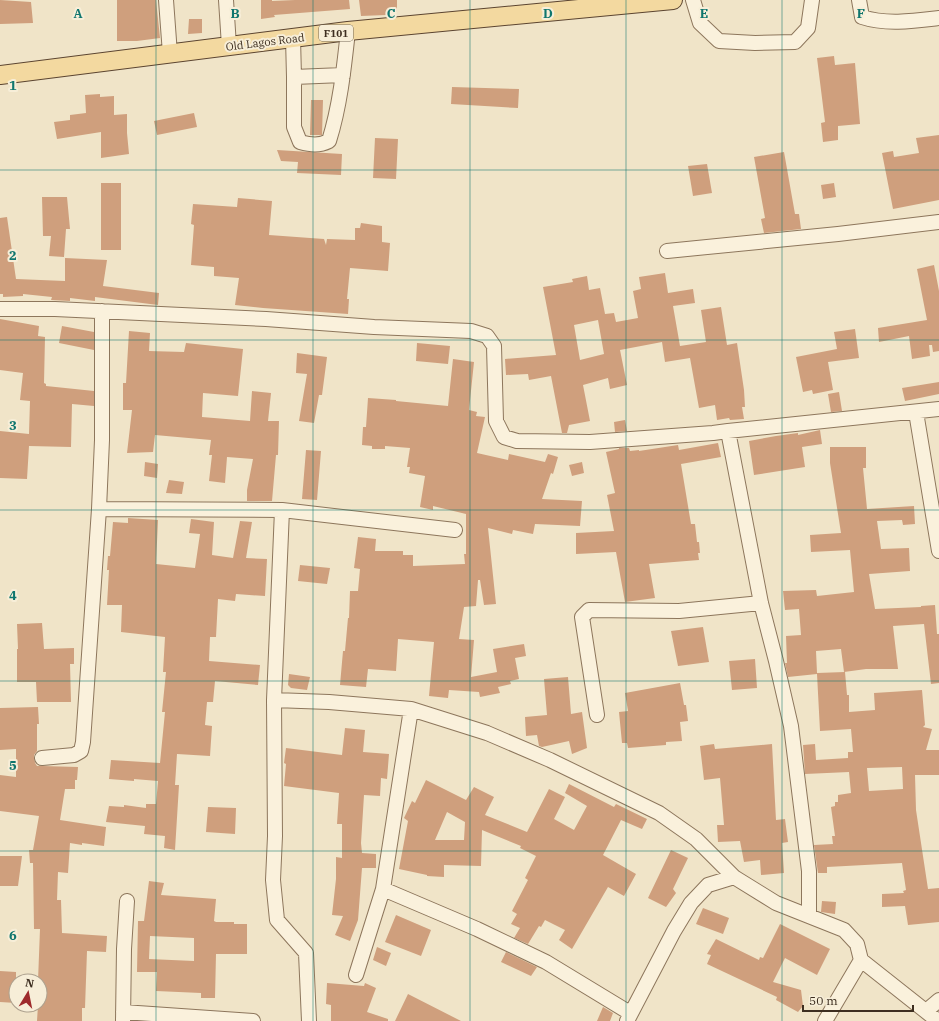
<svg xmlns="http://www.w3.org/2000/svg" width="939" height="1021" font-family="'IBM Plex Serif',serif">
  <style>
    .building { fill: #cf9f7d; fill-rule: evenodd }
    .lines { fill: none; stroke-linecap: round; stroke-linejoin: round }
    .minor-casing { stroke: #8d765c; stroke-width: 16 }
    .major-casing { stroke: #5b4430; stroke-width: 20 }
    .minor { stroke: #faf1dc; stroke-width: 14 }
    .major { stroke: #f3d9a0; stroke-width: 18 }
    .grid { fill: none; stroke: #0f766e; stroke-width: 1; stroke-opacity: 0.55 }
    .labels { text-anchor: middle; stroke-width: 4; stroke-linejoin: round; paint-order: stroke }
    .shield { fill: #f7eed8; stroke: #756857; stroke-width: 1 }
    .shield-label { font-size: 10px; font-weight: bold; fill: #3d2e20 }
    .street-label { font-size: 11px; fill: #3d2e20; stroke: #f7eed8 }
    .grid-label { font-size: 13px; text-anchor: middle; font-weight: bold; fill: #0f766e; stroke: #f7eed8; stroke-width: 4; stroke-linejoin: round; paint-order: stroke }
  </style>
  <rect width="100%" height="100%" fill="#f0e4c8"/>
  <path class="building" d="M0,0L31,2L33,23L0,24Z
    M117,0H156L160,38L137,41H117Z
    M261,0H272V1L295,0H349L350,9L274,15L275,17L261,19Z
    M359,0H397V12L386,13V15L361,16Z
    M189,19H202V33L188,34Z
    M834,56L835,65L855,63L860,124L838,126V140L823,142L821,123L825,122L817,58Z
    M452,87L519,89L518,108L451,104Z
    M100,94V97L114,96V115L127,114V133L129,154L101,158V132L57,139L54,122L70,120V115L86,113L85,95Z
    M311,100H323L322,135H310Z
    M194,113L197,127L157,135L154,121Z
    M939,135V200L893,209L882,153L893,151L894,157L919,153L916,138Z
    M375,138L398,139L396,179L373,178Z
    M277,150L342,154L341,175L297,173L298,162L281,161Z
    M784,152L795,214H799L801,229L764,233L761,219L765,218L754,157Z
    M707,164L712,193L693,196L688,166Z
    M101,183H121V250H101Z
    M834,183L836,197L823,199L821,185Z
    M42,197H67L70,229H66L64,257L49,256L51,236H43Z
    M238,198L272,201L269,235L324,239L326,245L327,239L355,240V228H360L361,223L382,226V242L390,243L388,271L350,268L347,299H349L348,314L263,308L235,305L239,278L214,276V267L191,265L194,225L191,224L193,204L237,207Z
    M7,217L16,279L65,281V258L107,260L103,286L159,293L158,305L95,297V301L70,298V301L51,300L52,297L23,294V296L3,297V294H0V218Z
    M934,265L939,291V351L933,352L932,345H929L930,356L912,359L909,336L879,342L878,328L927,320L917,269Z
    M665,273L668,293L693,289L695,303L673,306L680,346L706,342L701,310L721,307L727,345L737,343L744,390L745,407H742L744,419L730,420L729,418L717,420L715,405L699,408L690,358L665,362L662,342L620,350L627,385L610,389L608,378L583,385L590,421L569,425L567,433H562L551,376L529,380L528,374L506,375L505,359L556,355L543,287L573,282L572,279L587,276L589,290L600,288L605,314L614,313L616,322L638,318L633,291L641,289L639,277ZM598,320L604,354L580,360L574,325Z
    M0,319L39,326L38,336L45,337L44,383L46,384V386L94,391V406L72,404L71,447L29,446L27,479L0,478V431L29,434L30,401L20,400L23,373L0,370Z
    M62,326L94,332V350L59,343Z
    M855,329L859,358L828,362L833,390L813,394L812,390L803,392L796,357L837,349L834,332Z
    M129,331L150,333L149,351L184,352L186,343L243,349L238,396L203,393L202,417L250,421L252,391L271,393L268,421H279L278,455H276L272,501H247V490L253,459L227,457L225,483L209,481L212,455H209L211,440L155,435L153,452L127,453L132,410H123V383H126Z
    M417,343L450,346L448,364L416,361Z
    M297,353L327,357L322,395H319L314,423L299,421L307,374L296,373Z
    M453,359L474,362L469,410L477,412L476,416L485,417L477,453L508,460L509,454L545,462L548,454L558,457L553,474L551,473L542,499L582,501L580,526L535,524L533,534L513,530L512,534L488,528L496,604L484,605L480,580H478L476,606L464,607L459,639L474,640L471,677L497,672L493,649L524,644L526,656L515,658L519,679L510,681L511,684L498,687L500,693L480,697L479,692L449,690L448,698L429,696L434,642L398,639L396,671L368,669L366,687L340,685L343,651H345L348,618H349L350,591H358L360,569L354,568L358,537L376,539L375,551H403V555H413V566L465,564L464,554H466V514L433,506V510L420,507L425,476L409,473L410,467H407L410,448L385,446V449H372V446L362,445L363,427H366L368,398L396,400V401L448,406Z
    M939,382V394L905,401L902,388Z
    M839,392L842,411L831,412L828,394Z
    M625,420L627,431L615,432L614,422Z
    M820,430L822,444L802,447L805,467L754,475L749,441L776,436L798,433V435Z
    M718,443L721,457L681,464L691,524H695L697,542H699L700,553H698L699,560L649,564L655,598L625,602L616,552L576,554V533L614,531L607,495L615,493L606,452L619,449V448H629L630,451L639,450V451L678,445L679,450Z
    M830,447H866V468H863L867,509L914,506L915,524L903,525L902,520L877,521L881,549L909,548L910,571L869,574L875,609L921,607V606L935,605L937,634H939V683L931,684L924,624L893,626L898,669H866L844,672L841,649L816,651L817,673L845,672L847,695H849V712L875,710L874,693L922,690L925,725L923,727L932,729L926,750H939V775H915L916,810L928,889L939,888V922L908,925L905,906L882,907V894L904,893L903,891L906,890L902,863L827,867V873H818L814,845L833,844L832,836H835L831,807L835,806V802H838V795L851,793L849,772L805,774L803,745L815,744L816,760L848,758V752H853L851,729L820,731L817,674L788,677L785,663H787L786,636L801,635L799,609L785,610L783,591L816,590L817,596L854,592L850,550L811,552L810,535L841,533L830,463ZM902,767L903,789L869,791L867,768Z
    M306,450L321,451L317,500L302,499Z
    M145,462L158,464L157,478L144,476Z
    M582,462L584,473L572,476L569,465Z
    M169,480L184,482L182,494L166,493Z
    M128,518L158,520L156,564L195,568L200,534L189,533L191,519L214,522L212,555L233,558L240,521L252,522L246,558L267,559L265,596L236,594L235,601L218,599L216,637H210L209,661L260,665L258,685L215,681L213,702H207L205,725L212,726L210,756L177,754L175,785H179L175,850L164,848L165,836L144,834L145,826L106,822L109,806L124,807V805L146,808V804H156L158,781L134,779V781L109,779L111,760L160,763L165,712H162L166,672H163L165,637L121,632L122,605H107L109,570H107L108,556H110L113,522L128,523Z
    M300,565L330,568L327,584L298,581Z
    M42,623L44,649L74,648V664H70L71,702H37L36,682H17V649H18L17,624Z
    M703,627L709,662L678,666L671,631Z
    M755,659L757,688L732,690L729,661Z
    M289,674L310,677L307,690L291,688L288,685Z
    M568,677L571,714L582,712L587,748L572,754L569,741L542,747L539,746L537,735L526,736L525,717L547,715L544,679Z
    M680,683L684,705H686L688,721L680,722L682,741L666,742V745L628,748L627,743H622L619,712L628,711L625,693Z
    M38,707L39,724H37V751L34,755L35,763L37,766H42L78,767L77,780H75V789H65L60,820L106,827L104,846L82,843V845L70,843L68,873L58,872L57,900H61L62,933L107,936L106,952L87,951L85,1008H82V1021H37L38,1005H40V981H38L40,929H34L33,863H30L29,850H33L39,816L0,811V775L16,777V749L0,750V708Z
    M345,728L365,730L363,752L389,754L387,779L381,778L380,796L364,795L361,843L362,853L376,854V868H362L358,920L350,941L335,935L343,916L332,915L336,879V857L342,858V824H337L339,793L284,786L286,764L284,763L286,748L342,755Z
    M714,744L715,749L772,744L776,820L785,819L788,842L782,843L784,873L761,875L760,860L744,862L740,841L718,842L717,825H724L720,778L704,780L700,746Z
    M426,780L466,800L474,787L494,797L485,815L527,832L549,789L565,797L554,819L574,830L587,806L565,793L569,784L614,807L616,804L647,819L642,829L621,820L603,855L636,874L624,896L608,887L572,949L559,940L565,930L545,920L541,927L539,926L528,944L514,938L520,928L511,924L517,914L512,911L528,880L525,878L536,856L520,848L521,846L482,830L481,866L444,865V877L427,876V875L399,869L408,821L404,818L412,801L415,803ZM447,812L465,822L464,840H435Z
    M208,807L236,808L235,834L206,832Z
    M671,850L688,858L673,889L676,893L666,907L648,898Z
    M0,856H22L18,886H0Z
    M149,881L164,883L161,895L216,899L214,921L216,922H234V924H247V954H216L215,998H201V993L156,991L157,972H137L138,921H144ZM150,936L194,938V961L149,959Z
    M822,901L836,902L835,914L821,912Z
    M703,908L729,918L723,934L696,924Z
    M396,915L431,930L421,956L385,942Z
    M780,924L830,949L817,975L785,958L773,982L801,990L803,1006L798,1012L776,1000L777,997L707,964L711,955L707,954L716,939L759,960L760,957L763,958Z
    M377,947L391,953L386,966L373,960Z
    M506,952L537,967L531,976L501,962Z
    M0,971L16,972V1003L0,1002Z
    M327,983L364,986L365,983L376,988L367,1012L388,1019V1021H331V1005L326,1004Z
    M408,994L461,1021H395Z
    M603,1007L613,1013L610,1021H597Z"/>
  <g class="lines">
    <g class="minor-casing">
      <path id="minor" d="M166,0L170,54
        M226,0L229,46
        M693,0L700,23L719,41L755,43L795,42L808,28L812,0
        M859,0L862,17C886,25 914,21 939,18
        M293,38L294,77V127L300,142C311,145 319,146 329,141C340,106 344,68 348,31
        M294,77L343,75
        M667,251L838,234L939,222
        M0,309H55L266,319L374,327L471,331L487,336L494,346L496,421L504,437L517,441L590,442L713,433L728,431L939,409
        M916,412L939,551
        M728,431L761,603L776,661L791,726L809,871V916
        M99,509L282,510L455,530
        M282,510L274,700L275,836L273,880L277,920L306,953L309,1021
        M274,700L329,702L411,709L487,733L550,760L659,813L696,839L734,877L776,903L844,930L857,944L861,960L825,1021
        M597,715L582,617L589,610L679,611L761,603
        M42,758L74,755L81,751L83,742L99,509L102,440V311
        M383,889L477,929L546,962L630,1013
        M861,960L938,1021
        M356,975L383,889L411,709
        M926,1011L939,1000
        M123,1012L253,1021
        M123,1021L124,949L127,901
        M627,1021L674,931L691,903L708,885L734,877"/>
    </g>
    <g class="major-casing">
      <path id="major" d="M0,75L348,31L673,0"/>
    </g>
    <use href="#minor" class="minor"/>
    <use href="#major" class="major"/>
  </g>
  <path class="grid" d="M156,0V1021M313,0V1021M470,0V1021M626,0V1021M782,0V1021M0,170H939M0,340H939M0,510H939M0,681H939M0,851H939"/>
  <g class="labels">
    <rect class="shield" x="319" y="25" width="34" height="16" rx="3"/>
    <g class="shield-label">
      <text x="336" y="37">F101</text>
    </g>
    <g class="street-label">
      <text transform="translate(265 42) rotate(-7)" y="4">Old Lagos Road</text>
    </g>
  </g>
  <g class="grid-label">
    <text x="78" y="18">A</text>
    <text x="235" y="18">B</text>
    <text x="391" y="18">C</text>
    <text x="548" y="18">D</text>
    <text x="704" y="18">E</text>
    <text x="861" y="18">F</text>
    <text x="13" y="90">1</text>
    <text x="13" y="260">2</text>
    <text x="13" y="430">3</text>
    <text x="13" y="600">4</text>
    <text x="13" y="770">5</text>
    <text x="13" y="940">6</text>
  </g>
  <g transform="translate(28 993) rotate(10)"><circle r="19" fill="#f7eed8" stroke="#ada18e"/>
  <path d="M0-3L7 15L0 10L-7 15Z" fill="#9e2a2b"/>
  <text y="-6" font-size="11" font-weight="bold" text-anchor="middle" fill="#3d2e20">N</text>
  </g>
  <path d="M803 1005v6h110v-6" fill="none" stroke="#3d2e20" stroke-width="2"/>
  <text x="809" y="1005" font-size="12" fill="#3d2e20" stroke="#f7eed8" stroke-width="3" paint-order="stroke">50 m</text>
</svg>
